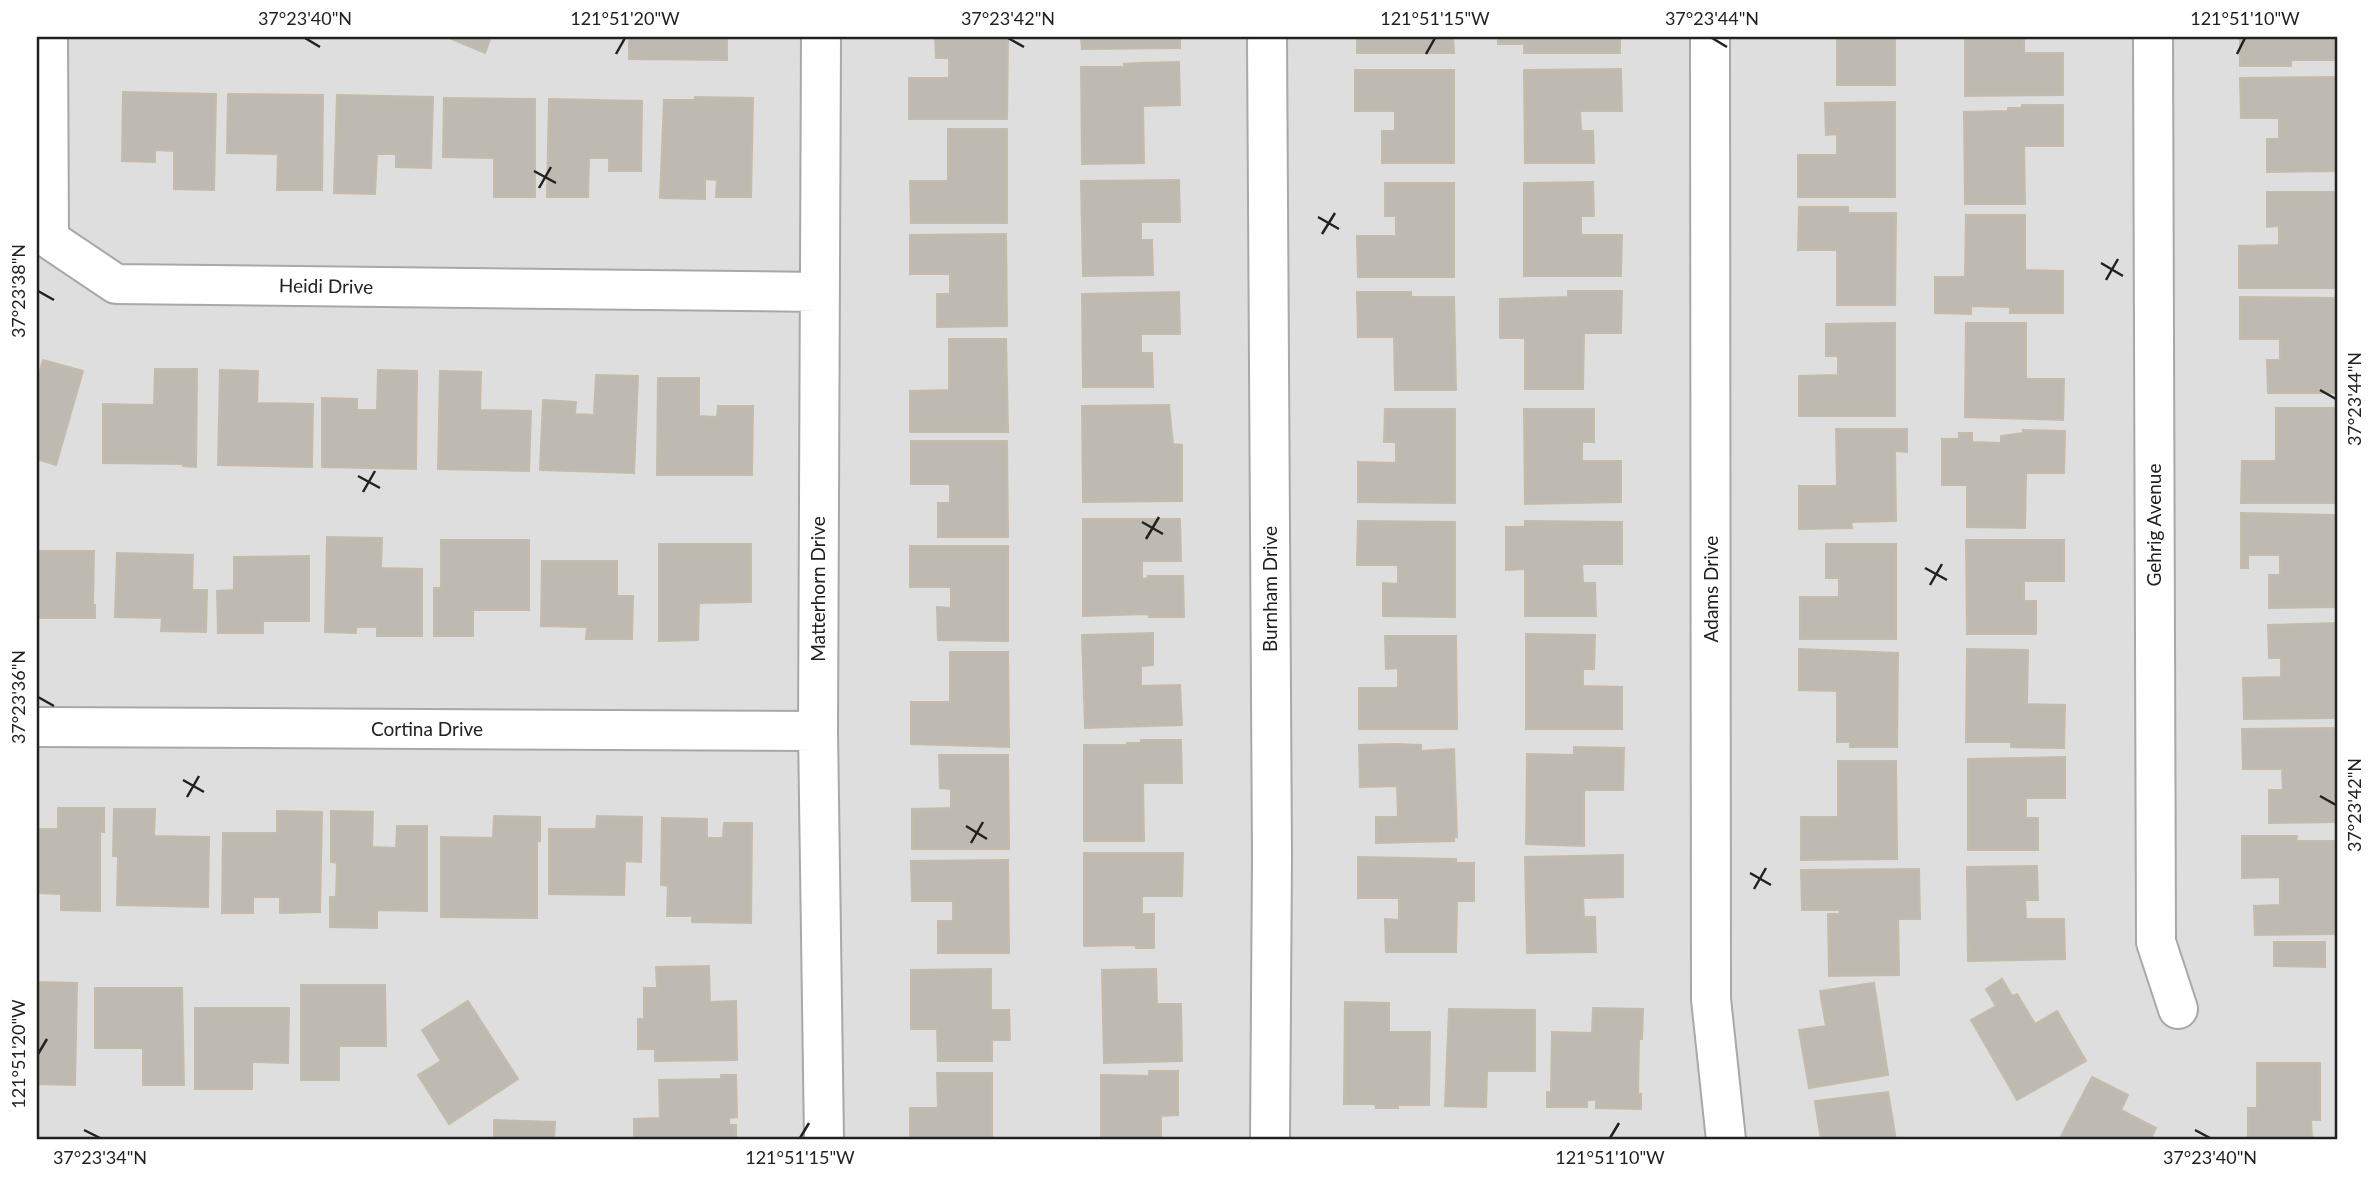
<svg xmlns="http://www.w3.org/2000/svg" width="2374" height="1177" font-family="Lato,sans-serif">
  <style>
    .residential { fill: #dfdede }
    .building { fill: #bfbab1; stroke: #c4bbaa; stroke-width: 2 }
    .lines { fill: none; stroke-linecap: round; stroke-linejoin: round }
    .street-casing { stroke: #a8a8a8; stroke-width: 42 }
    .street { stroke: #fff; stroke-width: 38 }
    .ticks { fill: none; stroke: #212121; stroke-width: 2.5 }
    .labels { text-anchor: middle; stroke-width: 5; stroke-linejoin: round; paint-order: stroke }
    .street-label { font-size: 19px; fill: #212121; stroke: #fff }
    .neatline { fill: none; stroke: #212121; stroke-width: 2.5 }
    .ticks-label { font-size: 18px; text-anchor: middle; fill: #212121 }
  </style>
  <rect width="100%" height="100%" fill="#f2f1e8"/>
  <path class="residential" d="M37,37H2337V1140H37Z"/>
  <path class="building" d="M447,37H491L485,53Z
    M629,37H727V60L629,59Z
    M935,37H1008L1007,119H909V78H949V58H936Z
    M1081,37H1180V48L1082,49Z
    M1357,37H1453L1454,53H1357Z
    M1498,37H1620V53H1524V44H1498Z
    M1837,37H1895V85H1837Z
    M1965,37H2024V53H2063V95L1965,96Z
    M2240,37H2336V60H2291V66H2240Z
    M1179,62L1180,105L1143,106L1144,163L1082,164L1081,67H1124V64L1139,63Z
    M1621,69L1622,111H1580L1581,131H1593L1594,163H1525L1524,70Z
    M1355,70H1454V163H1382V131H1395V111H1355Z
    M2336,77V171L2267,172V139H2279V118H2241L2240,78Z
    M123,92L216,94L214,190L174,189V151L155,150V162L122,161Z
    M228,94L323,95L322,190H277L278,154L227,153Z
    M337,95L433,97L431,168L396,167V154H377L375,194L334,193Z
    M695,97L753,98L751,197H716L717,180L705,179V199L660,198L664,100H695Z
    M444,98L535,99V197H494V158L443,157Z
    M549,99L642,101L641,171H609V158H589L588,197H547Z
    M1895,102V197H1798V155H1837V134L1826,135L1825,103Z
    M2022,105H2063V146H2024L2025,204H1965L1964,112L2008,111V108H2022Z
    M948,129H1007V223H911L910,181H948Z
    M1179,180L1180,222H1141V240H1152L1153,275L1083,276L1081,181Z
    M1593,182L1594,216H1581V235H1622L1621,276H1524V183Z
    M1385,183H1454V277H1358L1357,236H1396V216H1385Z
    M2267,192H2337V288H2239V246L2279,245V226L2267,227Z
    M1799,207H1848V213H1896L1895,305H1837V250H1798Z
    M1966,215H2025V270L2063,271V313H2010V307L1971,306V314L1935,313V277H1965Z
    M1006,234L1007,326L937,327V294H950V274H910V235Z
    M1568,291H1622L1621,333H1584L1583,389H1525V338H1500V299L1568,297Z
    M1179,292L1180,334H1141V353H1152L1153,387H1083L1082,294Z
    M1357,292H1411V297H1454L1456,390H1395L1394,337H1358Z
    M2240,297L2337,298V393H2268L2267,360H2280V339H2240Z
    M1895,323V416H1799V376L1838,375V356H1826V324Z
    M1966,323H2026V379H2064L2063,420L1965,417Z
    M949,339H1006L1008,432H910V391L949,390Z
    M43,360L83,371L56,465L37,459V381Z
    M155,369H197L196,467L183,466V464L103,463V404L154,405Z
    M220,370L258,371L257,403L313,404L312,467L218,465Z
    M378,370L417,371L416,469L322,467V398L357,399V410H377Z
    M440,371L481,372L480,410L531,411L529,471L438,469Z
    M596,375L638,376L634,473L540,470L543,400L576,402L575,414L594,415Z
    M658,378H699V416L717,417L718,406H753L752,475H657Z
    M1169,405L1173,444L1182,445V501L1083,502L1082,406Z
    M2276,408H2337V503H2241L2242,461H2276Z
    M1385,409H1455V503L1358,502V462L1396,463V442H1384Z
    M1524,409H1594V442H1582V461H1621V502L1525,504Z
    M1836,429H1907V452L1895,451L1896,521L1851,522L1852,528L1799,529V486H1837Z
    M2023,430L2065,431L2064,473H2026L2025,528L1967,527V485H1942V439H1959V433H1972V442L2001,443V436L2023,433Z
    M911,441H1007L1008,537H938V503H950V484H911Z
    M2241,513L2337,515V607L2269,608V575H2280V555H2248V568H2241Z
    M1083,519H1180L1181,561H1142V579L1148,578V576H1183L1184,617H1149L1148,614L1083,616Z
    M1358,521L1455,522V617L1383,616V583L1398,584V565H1357Z
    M1525,521L1622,522V564H1582L1583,583H1595L1596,616H1525V569L1506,570V527H1525Z
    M327,537L382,538L381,568L422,569V636H377V627H356V633L325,632Z
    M441,540H529V610H473V636H434V588H441Z
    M1966,540H2064V581H2024V601H2036V634H1967Z
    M659,544H751V602L699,603L698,640L659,641Z
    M1826,544H1896V639H1800V597H1839V578H1826Z
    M910,546H1008V641L938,640L937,607L951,608V587H910Z
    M37,551H94L93,605H95V618H38L37,626Z
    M117,553L193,555L192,590H207L206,632L161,631L162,618L115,617Z
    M309,556V621H263V633H218L217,591L234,590V557Z
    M542,561H617V596H633L632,639H586L587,627L541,626Z
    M2337,623V718L2244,719L2243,678L2281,677V658H2269L2268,625Z
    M1153,633V665L1141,666V686L1180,685L1182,725L1085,728L1082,635Z
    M1526,634L1595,635L1594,669H1583V686L1622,687V729H1526Z
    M1385,636H1456L1457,729H1359V688H1398V668L1386,669Z
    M1799,649L1898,653L1897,747H1850V742H1837V691L1799,690Z
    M1967,649L2028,650L2027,704L2065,705L2064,748L2011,747V742H1966Z
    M950,652H1008L1009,747L911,744V702H950Z
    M2337,728V822L2269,823V790H2283L2282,769H2243L2242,729Z
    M1141,740H1181L1182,783H1143L1144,841H1084V745H1127V743H1141Z
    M1395,744L1421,745V751L1454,749L1457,837H1454V841L1376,843V817H1398L1397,786L1360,787L1359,745Z
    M1574,747L1624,748L1623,790H1584V846L1526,844L1527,754L1574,755Z
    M939,755H1008L1009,849H912V809L951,808V789L940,788Z
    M2065,757V798H2026V818H2038V850H1968V759Z
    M1838,761H1896L1897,859L1801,860V817H1838Z
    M58,808H104V832H100V911L61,910V894L37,893V829H58Z
    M114,809H155L154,836L209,837L208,907L117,905L118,856H113Z
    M277,811L322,812L320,912L280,913V897H253V913H222L223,833H277Z
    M331,811L373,812L372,847L396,848L397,826H427V911L377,910V928L330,927V897H336L337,863L331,862Z
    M494,816L540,817V841H537V918L441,917V837L493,838Z
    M597,816L642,817L641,862L625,861L624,895L549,894V829H596Z
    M662,818L707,819V838H723L724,823H752L751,923L692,922V916H667L668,886L661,885Z
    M2242,836H2297L2296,841H2337V934L2255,935L2254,906L2280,905V877L2242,878Z
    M1084,853H1183L1182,896H1142V914H1154V948H1136V945L1084,946Z
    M1623,855V897L1583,898L1584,917H1595L1596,952L1527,953L1525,857Z
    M1358,857L1456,859V863H1474V901H1457L1456,952H1386L1385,919L1399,920V898H1358Z
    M1008,860L1009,953H938V921H953V901H912L911,861Z
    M2037,866L2038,900H2025L2026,919H2064L2065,959L1968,961L1967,867Z
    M1919,869L1920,919H1898L1899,975L1829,976L1828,914H1840V910H1802L1801,870Z
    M2274,942H2325V967L2274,966Z
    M709,966L710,1002L736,1001L737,1060L655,1061V1049H638V1019H644V988H657L656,967Z
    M991,969V1010H1009L1010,1040H992V1061H938L937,1029H911V970Z
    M1156,969L1157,1004H1181L1182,1061L1104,1063L1102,970Z
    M2002,979L2012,996L2017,994L2035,1024L2057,1011L2086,1061L2017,1100L1971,1020L1996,1006L1986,989Z
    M37,982L77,983L75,1085L39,1084Z
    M1874,983L1888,1075L1809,1088L1799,1030L1826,1026L1820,991Z
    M301,985H385L386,1046H339V1080H301Z
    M95,988H182L184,1085H143V1048H95Z
    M468,1001L518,1079L449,1124L418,1075L441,1061L422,1030Z
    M1345,1002L1389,1003V1032H1430L1429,1105H1398V1108H1376L1375,1104H1344Z
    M195,1008H289L288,1063L252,1062V1089H195Z
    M1593,1008L1643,1009L1642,1039H1639L1638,1094H1641V1109L1596,1108V1100H1587V1107H1547V1092H1551L1552,1032L1592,1033Z
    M1449,1009L1535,1010V1071H1487L1486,1107L1445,1106Z
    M2257,1063H2320V1120H2311L2312,1140H2248V1108H2257Z
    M1149,1071H1178V1115L1161,1116V1140H1101V1075L1149,1076Z
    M937,1073H992V1140H910V1108H938Z
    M721,1075H736L737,1117L729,1118V1125H736V1140H634V1119L660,1118L659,1080L721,1079Z
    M2092,1077L2128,1095L2121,1110L2156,1128L2150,1140H2059Z
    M1888,1092L1896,1140H1821L1815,1101Z
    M494,1120L555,1122L554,1140H494Z"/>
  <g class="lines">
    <g class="street-casing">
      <path id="street" d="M48,37L49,239L116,284L820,292
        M821,37L818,731L824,1140
        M1267,37L1272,857L1270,1140
        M1710,37L1711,999L1726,1140
        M2153,37L2156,942L2178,1009
        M37,727L818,731"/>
    </g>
    <use href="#street" class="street"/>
  </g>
  <path class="ticks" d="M305,38L320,47M1008,38L1024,47M1712,38L1727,47M616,54L625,38M1426,54L1435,38M2237,54L2245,38M534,171L556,183M539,188L551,167M1318,217L1339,229M1322,234L1335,213M2101,263L2123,276M2106,280L2118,259M38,291L54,300M2320,390L2336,399M358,476L380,488M363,492L375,471M1142,522L1163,534M1146,539L1159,517M1925,568L1947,580M1930,585L1942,564M38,697L54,706M183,780L204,792M2320,796L2336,805M187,797L199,776M966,826L987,839M971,843L983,822M1750,873L1771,885M1754,889L1766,868M38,1054L47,1039M84,1130L100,1138M2195,1130L2210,1138M800,1138L809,1123M1610,1138L1619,1123"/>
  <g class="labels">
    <g class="street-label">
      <text transform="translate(326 286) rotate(1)" y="7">Heidi Drive</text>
      <text transform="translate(2154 525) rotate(-90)" y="7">Gehrig Avenue</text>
      <text transform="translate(818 589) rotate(-90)" y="7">Matterhorn Drive</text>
      <text transform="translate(1270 589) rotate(-90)" y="7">Burnham Drive</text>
      <text transform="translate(1711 589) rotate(-90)" y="7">Adams Drive</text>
      <text x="427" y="736">Cortina Drive</text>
    </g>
  </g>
  <rect width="2374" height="1177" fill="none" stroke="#ffffff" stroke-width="77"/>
  <rect x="38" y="38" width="2298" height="1100" class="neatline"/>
  <g class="ticks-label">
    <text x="305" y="25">37°23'40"N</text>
    <text x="625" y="25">121°51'20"W</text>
    <text x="1008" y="25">37°23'42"N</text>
    <text x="1435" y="25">121°51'15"W</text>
    <text x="1712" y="25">37°23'44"N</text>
    <text x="2245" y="25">121°51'10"W</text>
    <text transform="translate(19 291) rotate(-90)" y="6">37°23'38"N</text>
    <text transform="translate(2355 399) rotate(-90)" y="6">37°23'44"N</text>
    <text transform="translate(19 697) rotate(-90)" y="6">37°23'36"N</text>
    <text transform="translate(2355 805) rotate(-90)" y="6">37°23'42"N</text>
    <text transform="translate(19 1054) rotate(-90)" y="6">121°51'20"W</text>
    <text x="100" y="1164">37°23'34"N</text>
    <text x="800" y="1164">121°51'15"W</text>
    <text x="1610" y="1164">121°51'10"W</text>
    <text x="2210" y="1164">37°23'40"N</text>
  </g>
</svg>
